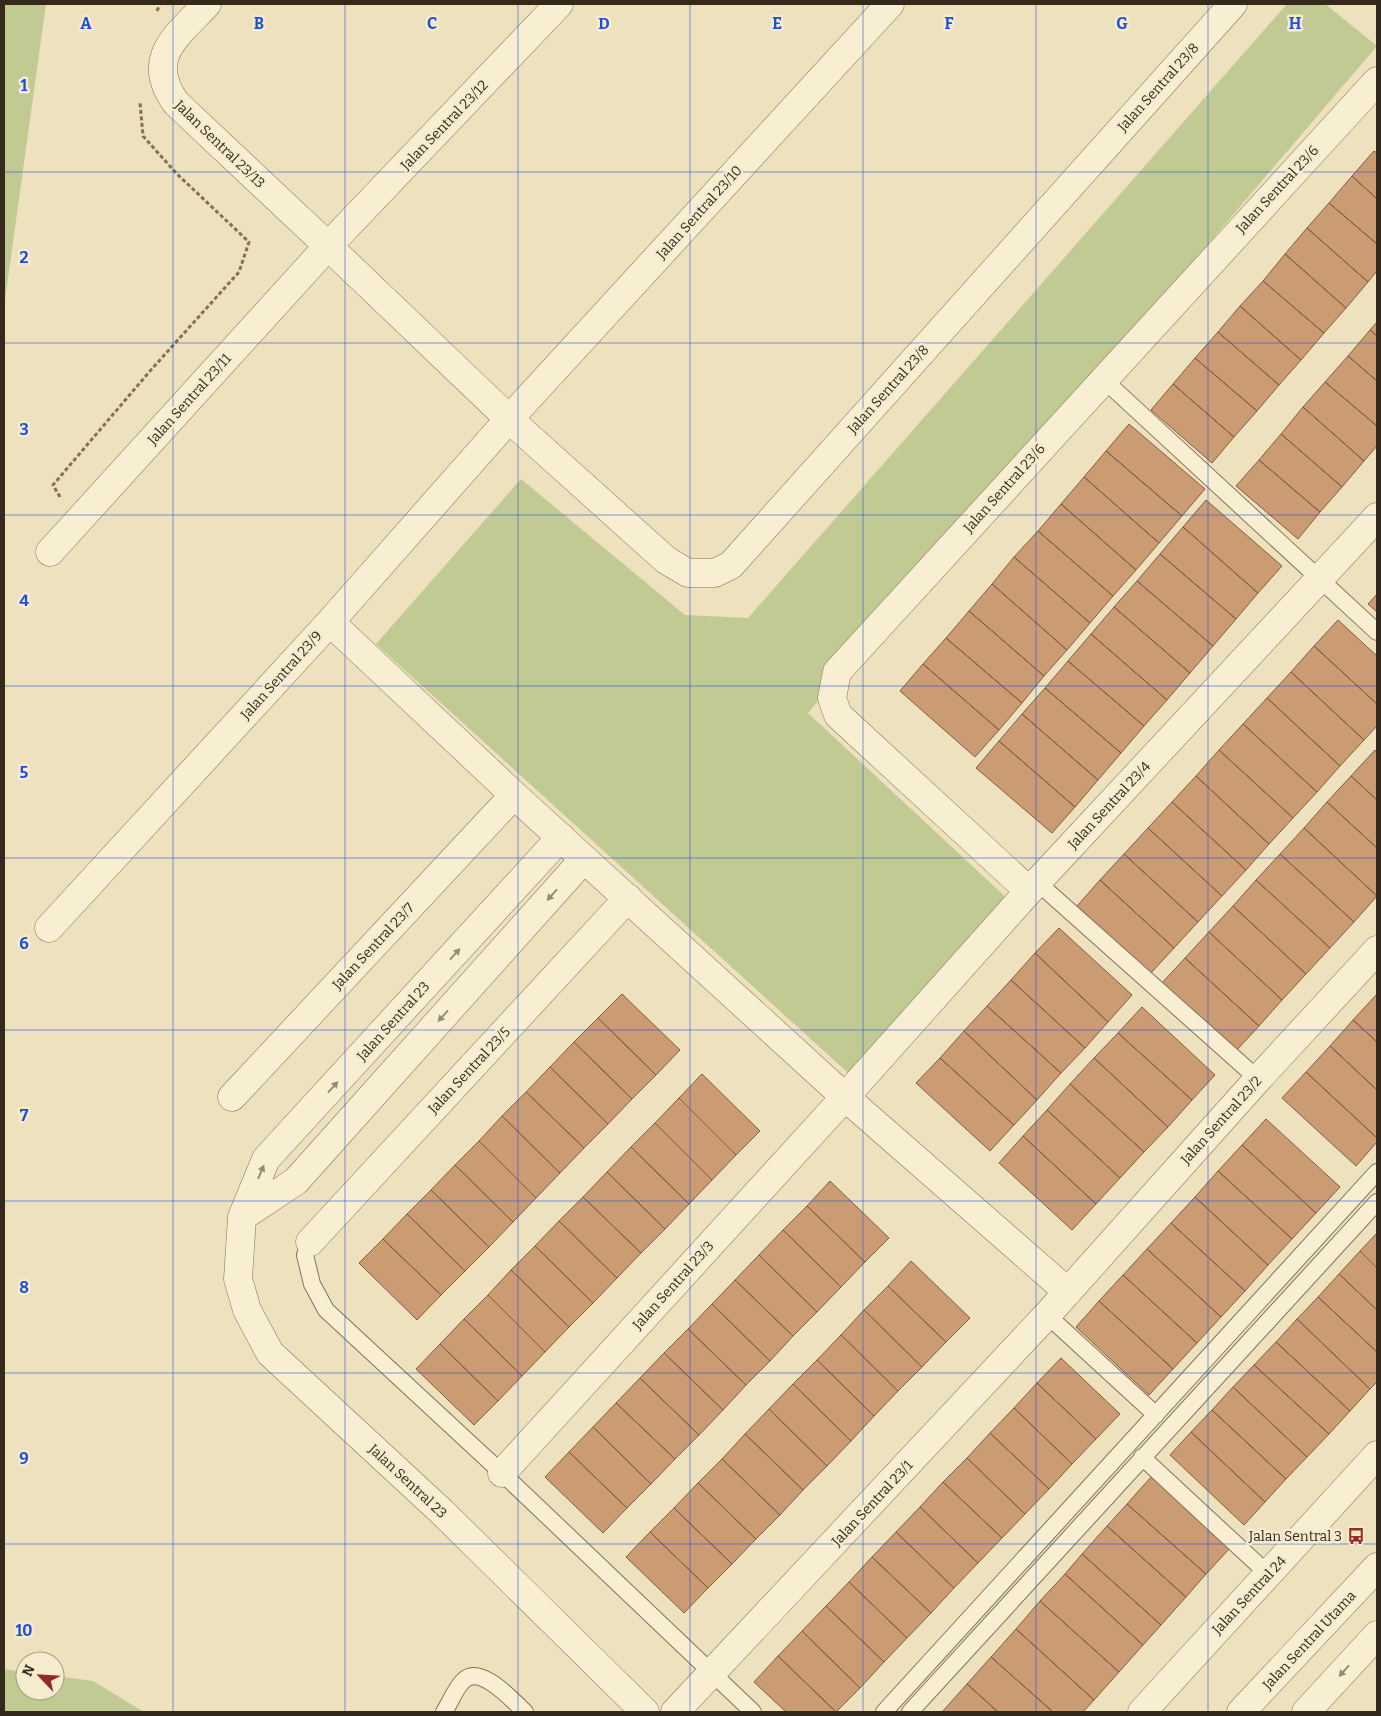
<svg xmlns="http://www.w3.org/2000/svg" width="1381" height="1716" font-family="Bitter,serif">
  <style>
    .green { fill: #c2ca93 }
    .building { fill: #cb9b74; stroke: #845c3e }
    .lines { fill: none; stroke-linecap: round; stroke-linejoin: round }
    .service-casing { stroke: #857157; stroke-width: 18 }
    .minor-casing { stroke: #857157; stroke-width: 29 }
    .tertiary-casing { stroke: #857157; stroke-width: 29 }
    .path { stroke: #857157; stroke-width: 3; stroke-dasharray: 4 2.5; stroke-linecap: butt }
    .service { stroke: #f8eed1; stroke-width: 16 }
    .minor { stroke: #f8eed1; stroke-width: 28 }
    .tertiary { stroke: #f8eed1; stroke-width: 28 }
    .oneway { fill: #968c76 }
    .grid { fill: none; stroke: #1d4ed8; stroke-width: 1; stroke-opacity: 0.55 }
    .labels { text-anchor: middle; stroke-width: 5; stroke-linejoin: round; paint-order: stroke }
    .street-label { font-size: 14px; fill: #35291c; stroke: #f5ebce }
    .poi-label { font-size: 14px; fill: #35291c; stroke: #f5ebce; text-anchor: end }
    .grid-label { font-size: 16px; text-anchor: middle; font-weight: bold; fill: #1d4ed8; stroke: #f5ebce; stroke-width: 5; stroke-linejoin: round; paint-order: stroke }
  </style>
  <rect width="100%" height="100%" fill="#ede1be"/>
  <path class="green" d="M4,4H46L4,307Z
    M1287,4H1325L1377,46L808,713L1013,904L857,1081L376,644L521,479L685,615L748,618Z
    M4,1669L25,1672V1691H55V1676L93,1681L144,1712H4Z"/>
  <path class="building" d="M1374,151L1377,153V199L1352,176Z
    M1352,176L1377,199V244L1329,203Z
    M1329,203L1377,244V271L1368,282L1307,228Z
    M1307,228L1368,282L1346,308L1285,254Z
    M1285,254L1346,308L1324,333L1263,281Z
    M1263,281L1324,333L1301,360L1240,306Z
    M1240,306L1301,360L1279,385L1218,332Z
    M1377,322V336L1370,330Z
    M1370,330L1377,336V381L1348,356Z
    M1218,332L1279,385L1257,411L1195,358Z
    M1348,356L1377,381V426L1325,382Z
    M1195,358L1257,411L1234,437L1173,384Z
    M1325,382L1377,426V446L1364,461L1303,407Z
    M1173,384L1234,437L1212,463L1151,410Z
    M1303,407L1364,461L1342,487L1281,434Z
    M1129,424L1205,489L1182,516L1106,451Z
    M1281,434L1342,487L1320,512L1259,460Z
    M1106,451L1182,516L1159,543L1084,477Z
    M1259,460L1320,512L1298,539L1236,486Z
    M1084,477L1159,543L1136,570L1061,504Z
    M1206,500L1282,566L1258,593L1183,527Z
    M1061,504L1136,570L1113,596L1038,531Z
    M1183,527L1258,593L1236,619L1160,554Z
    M1038,531L1113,596L1090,623L1014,557Z
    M1160,554L1236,619L1213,646L1137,581Z
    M1014,557L1090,623L1067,650L992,584Z
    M1137,581L1213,646L1190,673L1114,607Z
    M992,584L1067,650L1044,676L969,611Z
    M1377,594V612L1368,604Z
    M1114,607L1190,673L1167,700L1091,634Z
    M969,611L1044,676L1022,703L946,638Z
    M1338,620L1377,656V704L1314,646Z
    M1091,634L1167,700L1144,726L1068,661Z
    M946,638L1022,703L999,730L923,664Z
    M1314,646L1377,704V726L1364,740L1291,672Z
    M1068,661L1144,726L1121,753L1045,688Z
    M923,664L999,730L975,757L900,691Z
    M1291,672L1364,740L1340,766L1267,698Z
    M1045,688L1121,753L1098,780L1022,714Z
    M1267,698L1340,766L1317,792L1243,724Z
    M1022,714L1098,780L1075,807L999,741Z
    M1243,724L1317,792L1293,818L1219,750Z
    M999,741L1075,807L1052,833L976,768Z
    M1219,750L1293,818L1269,844L1196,776Z
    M1375,750L1377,752V800L1351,776Z
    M1196,776L1269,844L1246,870L1172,802Z
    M1351,776L1377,800V848L1327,802Z
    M1172,802L1246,870L1222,896L1148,828Z
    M1327,802L1377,848V896L1304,828Z
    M1148,828L1222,896L1198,922L1124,854Z
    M1304,828L1377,896L1354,922L1280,854Z
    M1124,854L1198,922L1174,948L1100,880Z
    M1280,854L1354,922L1330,948L1256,880Z
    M1100,880L1174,948L1150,974L1077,906Z
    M1256,880L1330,948L1306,974L1233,906Z
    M1233,906L1306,974L1282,1000L1209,932Z
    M1059,928L1132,995L1108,1022L1035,953Z
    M1209,932L1282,1000L1259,1026L1185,958Z
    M1035,953L1108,1022L1085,1048L1011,980Z
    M1185,958L1259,1026L1235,1052L1161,984Z
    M1011,980L1085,1048L1061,1073L987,1006Z
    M622,994L680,1050L656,1075L598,1018Z
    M1377,994V1042L1353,1020Z
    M987,1006L1061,1073L1037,1100L964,1031Z
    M1142,1007L1215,1075L1192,1100L1118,1033Z
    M598,1018L656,1075L632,1099L574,1042Z
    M1353,1020L1377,1042V1090L1330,1046Z
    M964,1031L1037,1100L1014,1125L940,1058Z
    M1118,1033L1192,1100L1168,1127L1094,1058Z
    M574,1042L632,1099L608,1124L550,1067Z
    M1330,1046L1377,1090V1138L1306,1072Z
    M940,1058L1014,1125L990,1151L916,1083Z
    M1094,1058L1168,1127L1144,1152L1070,1084Z
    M550,1067L608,1124L584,1148L526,1092Z
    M1306,1072L1377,1138V1142L1356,1166L1282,1098Z
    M702,1074L760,1131L736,1155L679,1098Z
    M1070,1084L1144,1152L1120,1178L1047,1110Z
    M526,1092L584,1148L560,1173L502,1116Z
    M679,1098L736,1155L712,1180L655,1123Z
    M1047,1110L1120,1178L1096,1204L1023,1136Z
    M502,1116L560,1173L536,1198L479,1141Z
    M1266,1119L1340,1187L1316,1213L1242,1145Z
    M655,1123L712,1180L689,1204L631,1147Z
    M1023,1136L1096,1204L1072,1230L999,1163Z
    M479,1141L536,1198L513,1222L455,1165Z
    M1242,1145L1316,1213L1292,1239L1218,1171Z
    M631,1147L689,1204L665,1229L607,1172Z
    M455,1165L513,1222L489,1247L431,1190Z
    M1218,1171L1292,1239L1268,1265L1195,1197Z
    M607,1172L665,1229L641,1253L583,1197Z
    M830,1181L889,1238L865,1262L807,1206Z
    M431,1190L489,1247L465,1271L407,1214Z
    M583,1197L641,1253L617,1278L559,1221Z
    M1195,1197L1268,1265L1245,1291L1171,1223Z
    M807,1206L865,1262L841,1287L783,1230Z
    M407,1214L465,1271L441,1295L383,1239Z
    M559,1221L617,1278L593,1303L535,1246Z
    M1171,1223L1245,1291L1221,1317L1147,1249Z
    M783,1230L841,1287L817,1312L759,1255Z
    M1377,1233V1268L1360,1251Z
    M383,1239L441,1295L417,1320L359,1263Z
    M535,1246L593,1303L569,1327L511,1270Z
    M1147,1249L1221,1317L1197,1343L1123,1275Z
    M1360,1251L1377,1268V1310L1339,1274Z
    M759,1255L817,1312L793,1336L735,1280Z
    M911,1261L970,1318L946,1342L888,1286Z
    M511,1270L569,1327L545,1352L488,1295Z
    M1339,1274L1377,1310V1352L1318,1297Z
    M1123,1275L1197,1343L1173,1369L1099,1301Z
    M735,1280L793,1336L770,1361L712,1304Z
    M888,1286L946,1342L922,1367L864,1310Z
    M488,1295L545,1352L522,1376L464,1319Z
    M1318,1297L1377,1352V1382L1370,1389L1297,1319Z
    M1099,1301L1173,1369L1149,1395L1076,1327Z
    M712,1304L770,1361L746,1385L688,1329Z
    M864,1310L922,1367L898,1391L841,1335Z
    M464,1319L522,1376L498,1401L440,1344Z
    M1297,1319L1370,1389L1350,1411L1276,1342Z
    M688,1329L746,1385L723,1410L664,1353Z
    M841,1335L898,1391L874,1416L817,1360Z
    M1276,1342L1350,1411L1329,1434L1254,1365Z
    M440,1344L498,1401L474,1425L416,1369Z
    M664,1353L723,1410L699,1435L640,1378Z
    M1061,1358L1120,1414L1096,1439L1037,1383Z
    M817,1360L874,1416L851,1441L793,1384Z
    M1254,1365L1329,1434L1307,1457L1233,1387Z
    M640,1378L699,1435L675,1459L616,1403Z
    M1037,1383L1096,1439L1072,1464L1014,1408Z
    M793,1384L851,1441L827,1466L769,1409Z
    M1233,1387L1307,1457L1286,1479L1212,1410Z
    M616,1403L675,1459L651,1484L593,1427Z
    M1014,1408L1072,1464L1049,1489L990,1433Z
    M769,1409L827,1466L803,1490L745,1434Z
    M1212,1410L1286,1479L1265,1502L1191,1432Z
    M593,1427L651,1484L627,1508L569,1452Z
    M1191,1432L1265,1502L1244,1525L1170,1455Z
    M990,1433L1049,1489L1025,1514L967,1458Z
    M745,1434L803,1490L780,1515L722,1459Z
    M569,1452L627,1508L603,1533L545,1477Z
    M967,1458L1025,1514L1002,1538L943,1482Z
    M722,1459L780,1515L756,1539L698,1483Z
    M1152,1476L1231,1547L1206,1574L1127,1504Z
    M943,1482L1002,1538L978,1563L920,1507Z
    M698,1483L756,1539L732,1564L674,1508Z
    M1127,1504L1206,1574L1186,1597L1107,1526Z
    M920,1507L978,1563L954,1588L896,1532Z
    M674,1508L732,1564L708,1588L650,1532Z
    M1107,1526L1186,1597L1161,1625L1082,1554Z
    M650,1532L708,1588L684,1613L626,1557Z
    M896,1532L954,1588L931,1613L872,1557Z
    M1082,1554L1161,1625L1143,1645L1065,1574Z
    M872,1557L931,1613L907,1638L849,1582Z
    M1065,1574L1143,1645L1119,1672L1040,1601Z
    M849,1582L907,1638L884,1662L826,1606Z
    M1040,1601L1119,1672L1094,1700L1016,1629Z
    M826,1606L884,1662L860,1688L802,1631Z
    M1016,1629L1094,1700L1083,1712H1053L991,1657Z
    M802,1631L860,1688L836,1712L778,1656Z
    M778,1656L836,1712H786L754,1682Z
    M991,1657L1053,1712H998L967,1684Z
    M967,1684L998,1712H942Z"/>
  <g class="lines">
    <g class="service-casing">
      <path id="service" d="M1103,379L1377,632
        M1037,882L1258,1079
        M310,1242L305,1255L312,1284L326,1310L502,1473L753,1712
        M1047,1315L1156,1415
        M1142,1457L1268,1574
        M444,1712C450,1703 455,1689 463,1681C480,1663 513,1701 525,1712
        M884,1712L1377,1172
        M910,1712L1377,1202"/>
    </g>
    <g class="minor-casing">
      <path id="minor" d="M207,4C176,37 144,58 176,103L328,246L509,419L666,560L688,573H715L731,565L1233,4
        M50,552L328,246L559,4
        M330,622L514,795L845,1097L1068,1292
        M561,837L266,1159L242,1217L238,1279L247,1310L270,1353L442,1512L645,1712
        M1029,891L838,715L832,698L837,672L1377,81
        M49,928L330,622L509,419L890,4
        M232,1097L514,795
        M242,1217L296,1181L584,859
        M310,1242L628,898
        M502,1473L845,1097L1029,891L1377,517
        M675,1712L1047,1315L1258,1079L1377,950
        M1142,1712L1377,1455"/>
    </g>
    <g class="tertiary-casing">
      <path id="tertiary" d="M1241,1712L1377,1567
        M1306,1712L1377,1635"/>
    </g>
    <path class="path" d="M157,11L160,4
      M60,497L53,485L150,371L239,272L249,242L177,174L143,136L140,103"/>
    <use href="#service" class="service"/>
    <use href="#minor" class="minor"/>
    <use href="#tertiary" class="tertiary"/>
  </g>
  <defs><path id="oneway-solid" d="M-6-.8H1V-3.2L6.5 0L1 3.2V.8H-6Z" transform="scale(1.25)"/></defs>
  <g class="oneway">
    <use href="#oneway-solid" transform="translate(552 895) rotate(132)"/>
    <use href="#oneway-solid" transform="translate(455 954) rotate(-48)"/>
    <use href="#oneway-solid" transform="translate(443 1016) rotate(132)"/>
    <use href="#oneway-solid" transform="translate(333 1087) rotate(-48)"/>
    <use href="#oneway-solid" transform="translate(261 1172) rotate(-67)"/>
    <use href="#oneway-solid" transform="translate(1344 1671) rotate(132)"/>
  </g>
  <path class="grid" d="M173,4V1712M345,4V1712M518,4V1712M690,4V1712M863,4V1712M1036,4V1712M1208,4V1712M4,172H1377M4,343H1377M4,515H1377M4,686H1377M4,858H1377M4,1030H1377M4,1201H1377M4,1373H1377M4,1544H1377"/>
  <defs>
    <g id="bus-bare" transform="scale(1.35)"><path d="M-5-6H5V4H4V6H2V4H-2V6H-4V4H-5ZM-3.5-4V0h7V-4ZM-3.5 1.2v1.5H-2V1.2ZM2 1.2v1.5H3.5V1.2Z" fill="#932b28" stroke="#f5ebce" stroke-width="2.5" paint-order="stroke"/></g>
  </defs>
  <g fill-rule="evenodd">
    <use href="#bus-bare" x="1356" y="1536"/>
  </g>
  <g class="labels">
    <g class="street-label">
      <text transform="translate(1158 87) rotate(-48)" y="5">Jalan Sentral 23/8</text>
      <text transform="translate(444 125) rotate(-46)" y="5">Jalan Sentral 23/12</text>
      <text transform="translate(220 144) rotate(44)" y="5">Jalan Sentral 23/13</text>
      <text transform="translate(1277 189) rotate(-47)" y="5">Jalan Sentral 23/6</text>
      <text transform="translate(699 212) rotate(-48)" y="5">Jalan Sentral 23/10</text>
      <text transform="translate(888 389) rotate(-48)" y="5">Jalan Sentral 23/8</text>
      <text transform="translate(189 399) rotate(-48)" y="5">Jalan Sentral 23/11</text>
      <text transform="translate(1004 488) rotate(-48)" y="5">Jalan Sentral 23/6</text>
      <text transform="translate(281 675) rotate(-48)" y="5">Jalan Sentral 23/9</text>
      <text transform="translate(1109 805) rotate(-47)" y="5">Jalan Sentral 23/4</text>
      <text transform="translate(373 946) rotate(-47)" y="5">Jalan Sentral 23/7</text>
      <text transform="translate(393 1021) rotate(-48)" y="5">Jalan Sentral 23</text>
      <text transform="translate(469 1070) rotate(-47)" y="5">Jalan Sentral 23/5</text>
      <text transform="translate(1221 1120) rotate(-48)" y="5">Jalan Sentral 23/2</text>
      <text transform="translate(673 1285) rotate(-48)" y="5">Jalan Sentral 23/3</text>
      <text transform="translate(408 1481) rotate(43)" y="5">Jalan Sentral 23</text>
      <text transform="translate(872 1503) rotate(-47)" y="5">Jalan Sentral 23/1</text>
      <text transform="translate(1249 1595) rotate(-47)" y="5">Jalan Sentral 24</text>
      <text transform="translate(1309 1640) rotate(-47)" y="5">Jalan Sentral Utama</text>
    </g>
    <g class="poi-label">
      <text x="1342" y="1541">Jalan Sentral 3</text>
    </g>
  </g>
  <g class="grid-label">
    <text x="86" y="29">A</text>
    <text x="259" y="29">B</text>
    <text x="432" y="29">C</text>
    <text x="604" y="29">D</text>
    <text x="777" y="29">E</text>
    <text x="949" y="29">F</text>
    <text x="1122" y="29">G</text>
    <text x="1295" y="29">H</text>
    <text x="24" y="91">1</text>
    <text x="24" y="263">2</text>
    <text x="24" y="435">3</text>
    <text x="24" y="606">4</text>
    <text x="24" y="778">5</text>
    <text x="24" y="949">6</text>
    <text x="24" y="1121">7</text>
    <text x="24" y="1293">8</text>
    <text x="24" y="1464">9</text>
    <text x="24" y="1636">10</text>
  </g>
  <rect width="1381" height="1716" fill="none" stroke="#35291c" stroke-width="10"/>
  <g transform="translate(40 1676) rotate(295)"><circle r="24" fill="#f5ebce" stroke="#a89d87"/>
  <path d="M0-4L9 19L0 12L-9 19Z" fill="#932b28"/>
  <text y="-8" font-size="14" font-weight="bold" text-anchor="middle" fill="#35291c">N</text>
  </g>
</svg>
